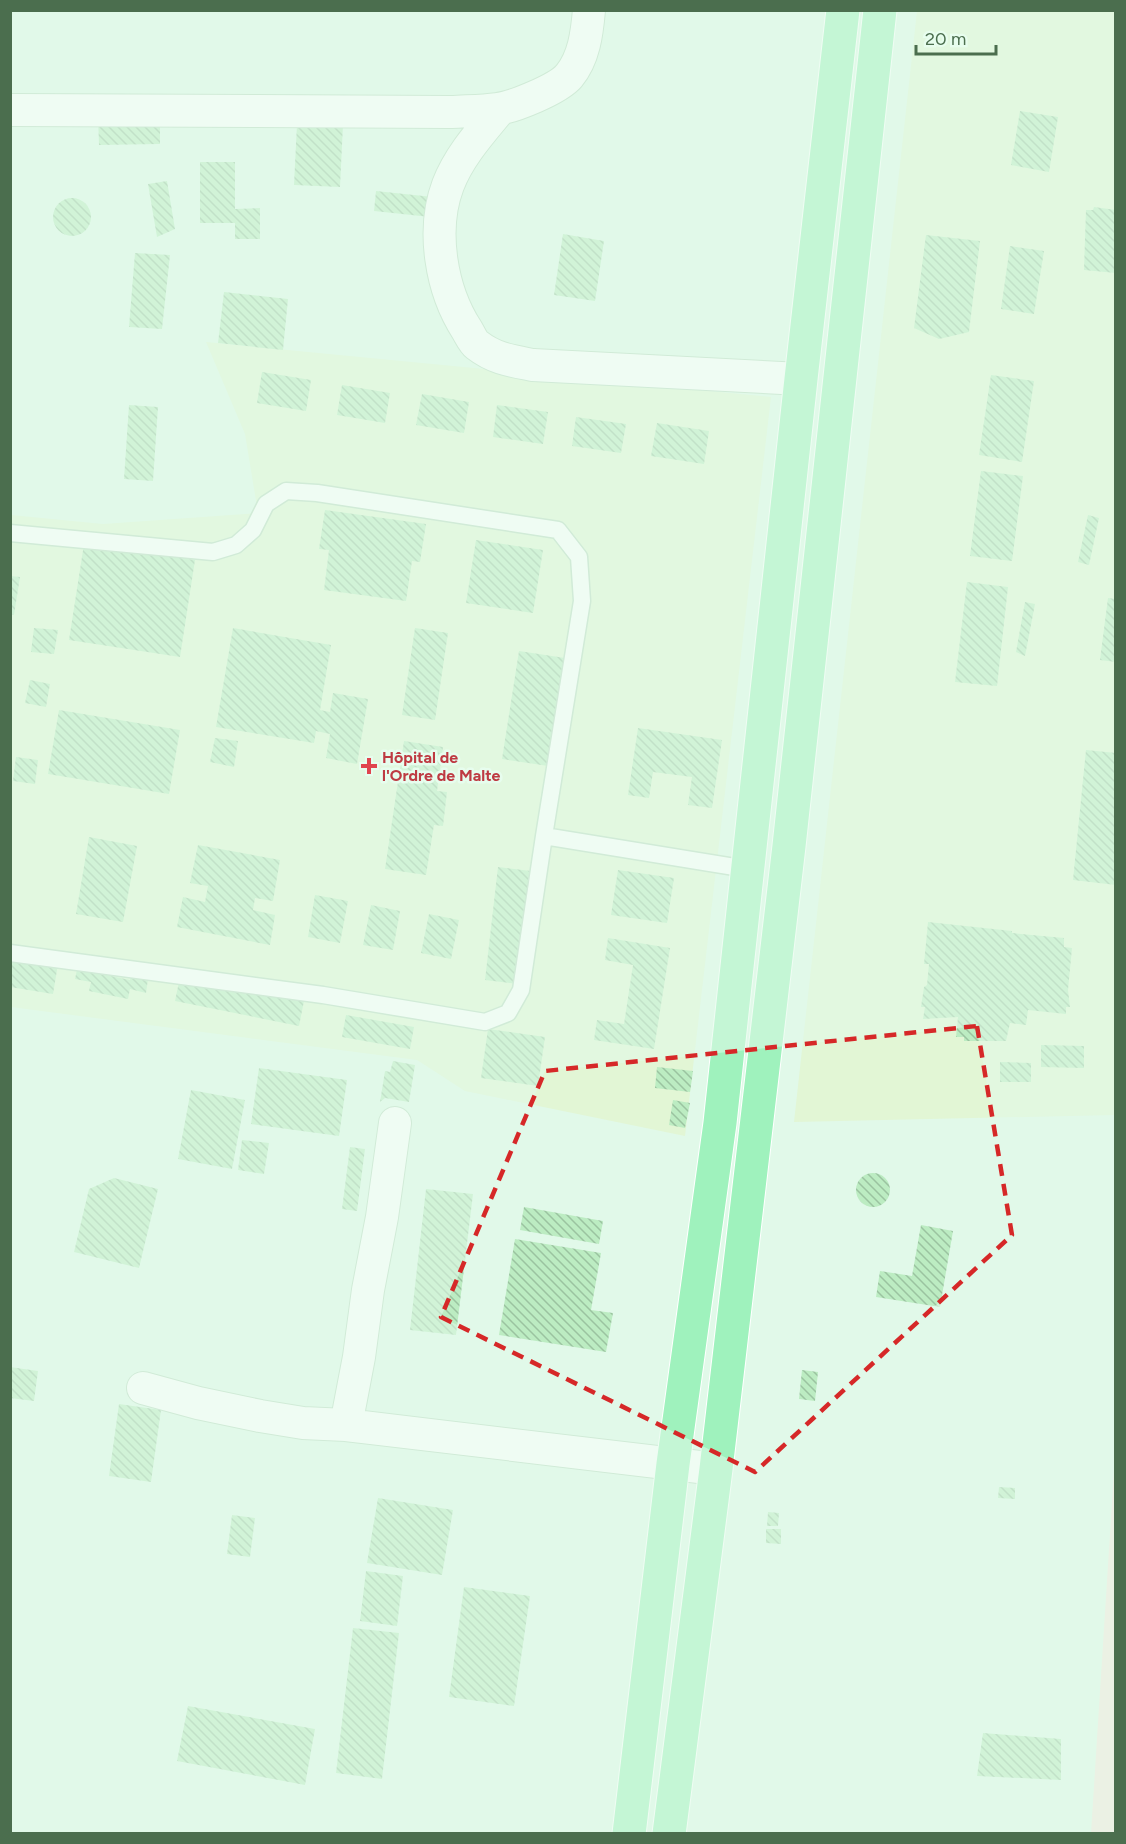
<svg xmlns="http://www.w3.org/2000/svg" width="1126" height="1844" font-family="Figtree,sans-serif">
  <style>
    .education { fill: #f5e7de }
    .medical { fill: #e2f6d5 }
    .building { fill: url(#building-back-hatch) }
    .lines { fill: none; stroke-linecap: round; stroke-linejoin: round }
    .service-casing { stroke: #bcd9c2; stroke-width: 19 }
    .minor-casing { stroke: #bcd9c2; stroke-width: 34 }
    .primary-casing { stroke: #fff; stroke-width: 35 }
    .service { stroke: #fff; stroke-width: 16 }
    .minor { stroke: #fff; stroke-width: 32 }
    .primary { stroke: #9ff2bd; stroke-width: 33 }
    .marked { fill: none; stroke: #d62828; stroke-width: 4.5; stroke-dasharray: 12 8; stroke-linejoin: round }
    .health-dot { fill: #e0444e; stroke: #e7fdee; stroke-width: 2 }
    .labels { text-anchor: middle; stroke-width: 5; stroke-linejoin: round; paint-order: stroke }
    .health-label { font-size: 16px; font-weight: bold; fill: #be3a42; stroke: #e7fdee; text-anchor: start }
  </style>
  <defs>
    <pattern id="building-back-hatch" width="6" height="6" patternUnits="userSpaceOnUse" patternTransform="scale(1.5)"><rect width="6" height="6" fill="#bcecc2"/><path d="M-1 5l2 2M0 0l6 6M5-1l2 2" fill="none" stroke="#9bc3a0"/></pattern>
  </defs>
  <rect width="100%" height="100%" fill="#e1f9e9"/>
  <path class="education" d="M1115,1455V1833H1091Z"/>
  <path class="medical" d="M917,11H1115V1115L794,1122Z
    M206,342L771,397L685,1136L465,1091L417,1060L11,1007V515L103,524L258,513L245,434Z"/>
  <path class="building" d="M1020,111L1058,117L1049,172L1011,165Z
    M160,114V144L99,145L98,116Z
    M297,124L343,125L340,187L294,185Z
    M200,162H235V209L260,208V239H235V223H200Z
    M167,181L175,229L157,237L148,184Z
    M376,191L433,197L430,217L374,211Z
    M53 217a19 19 0 1 1 38 0a19 19 0 1 1-38 0Z
    M1094,207L1116,210V273L1084,270L1086,210H1093Z
    M563,234L604,241L595,301L554,295Z
    M926,235L980,241L969,332L939,339L914,328Z
    M1010,246L1044,251L1034,314L1001,309Z
    M135,253L170,255L162,329L129,327Z
    M224,292L288,299L283,350L218,343Z
    M262,372L311,380L306,411L257,403Z
    M991,375L1034,381L1022,462L979,455Z
    M342,385L390,393L385,423L337,415Z
    M422,394L469,402L464,433L416,425Z
    M129,405L158,407L153,481L124,479Z
    M497,405L548,412L543,444L493,437Z
    M576,417L626,424L621,453L572,446Z
    M657,423L709,431L704,464L651,456Z
    M981,471L1023,476L1012,561L970,556Z
    M325,510L426,524L420,562L412,561L406,601L324,590L329,550L319,549Z
    M1088,515L1099,518L1089,565L1078,562Z
    M476,540L543,550L533,613L466,603Z
    M84,544L195,560L180,657L69,640Z
    M10,576L20,577L14,615L10,614Z
    M967,582L1008,587L997,686L955,682Z
    M1108,598L1116,599V662L1100,660Z
    M1025,602L1035,604L1025,656L1016,652Z
    M34,628L58,630L54,654L31,652Z
    M233,628L331,645L320,710L330,712L333,693L368,699L357,764L326,758L330,734L316,731L314,743L216,727Z
    M415,628L448,633L435,720L402,715Z
    M519,651L565,658L548,766L502,759Z
    M30,680L50,684L46,707L25,703Z
    M59,710L180,730L169,794L48,774Z
    M638,728L722,740L712,808L688,805L692,777L653,772L649,798L628,795Z
    M215,738L238,741L234,767L210,762Z
    M404,741L443,747L437,791L447,792L443,826L434,825L426,875L385,869Z
    M1086,750L1116,753V885L1073,880Z
    M16,757L38,760L35,784L13,781Z
    M89,837L137,846L123,922L76,914Z
    M198,845L280,860L273,901L255,898L253,910L275,915L270,945L177,927L183,897L205,902L208,886L190,883Z
    M498,867L531,871L518,984L485,980Z
    M618,870L674,878L667,923L611,915Z
    M315,895L348,901L340,943L308,937Z
    M371,905L400,911L393,950L363,945Z
    M429,914L459,920L451,959L421,953Z
    M928,922L1012,931V933L1064,938V947L1072,948L1068,990L1070,1007H1066V1014L1028,1010L1026,1025L1010,1023L1006,1041H964V1037H956L958,1017L923,1019L925,1007H921L924,987L927,985L929,964H924Z
    M608,938L670,948L654,1049L594,1040L597,1020L624,1024L633,965L605,960Z
    M10,957L58,964L53,994L10,987Z
    M78,965L93,968L92,972L130,980L131,976L148,979L146,993L130,989L128,999L89,991L91,982L75,979Z
    M180,977L304,1001L299,1026L175,1001Z
    M346,1015L414,1027L410,1049L342,1037Z
    M488,1029L545,1037L538,1086L481,1078Z
    M1041,1045L1084,1046V1068L1041,1067Z
    M393,1061L415,1065L409,1102L385,1098L380,1102L385,1071L390,1072Z
    M1000,1062L1031,1063V1082H1000Z
    M657,1067L693,1071L690,1092L655,1088Z
    M259,1068L347,1080L339,1136L251,1124Z
    M191,1090L245,1100L232,1169L178,1159Z
    M673,1100L690,1103L685,1128L669,1125Z
    M242,1140L269,1143L264,1174L238,1170Z
    M350,1147L365,1149L357,1211L342,1209Z
    M856 1190a17 17 0 1 1 34 0a17 17 0 1 1-34 0Z
    M114,1178L158,1189L139,1268L74,1252L89,1189Z
    M426,1189L473,1194L456,1335L410,1330Z
    M524,1207L603,1221L599,1244L520,1230Z
    M921,1225L953,1231L940,1307L876,1297L880,1271L912,1276Z
    M515,1239L601,1253L591,1310L613,1313L606,1352L499,1335Z
    M10,1367L38,1371L34,1401L10,1398Z
    M802,1370L818,1372L815,1401L799,1399Z
    M119,1404L161,1410L151,1482L109,1476Z
    M999,1487L1015,1488V1499L998,1498Z
    M378,1498L453,1510L442,1575L367,1563Z
    M768,1512L779,1513L778,1526H767Z
    M232,1515L255,1518L250,1557L227,1554Z
    M766,1529H781V1544L766,1543Z
    M366,1571L403,1576L397,1626L360,1621Z
    M464,1587L530,1596L514,1706L449,1697Z
    M353,1628L399,1633L382,1779L336,1773Z
    M188,1706L315,1729L305,1785L177,1761Z
    M983,1733L1061,1739V1780L977,1776Z"/>
  <g class="lines">
    <g class="service-casing">
      <path id="service" d="M10,533L213,552L236,545L253,530L266,504L286,491L317,493L558,530L579,557L582,601L544,836L521,990L508,1013L485,1022L323,995L10,953
        M544,836L747,869"/>
    </g>
    <g class="minor-casing">
      <path id="minor" d="M500,109C481,132 459,156 448,185C431,230 441,290 467,330C470,335 473,342 477,345C495,359 512,361 533,365L801,379
        M10,110L451,112C466,111 482,111 497,109C514,107 558,89 569,76C584,58 587,33 589,10
        M143,1388L198,1403L260,1416L303,1423L346,1425L716,1469
        M346,1425L359,1357L368,1290L382,1217L395,1123"/>
    </g>
    <g class="primary-casing">
      <path id="primary" d="M629,1834L673,1464L720,1123L801,379L843,10
        M669,1834L716,1469L789,846L880,10"/>
    </g>
    <use href="#service" class="service"/>
    <use href="#minor" class="minor"/>
    <use href="#primary" class="primary"/>
  </g>
  <path d="M0 0H1126V1844H0ZM977,1026L1012,1235L755,1472L441,1317L545,1071Z" fill="#e1f9e9" fill-opacity=".55" fill-rule="evenodd"/>
  <path class="marked" d="M977,1026L1012,1235L755,1472L441,1317L545,1071Z"/>
  <path class="health-dot" d="M366 757h6v6h6v6h-6v6h-6v-6h-6v-6h6z"/>
  <g class="labels">
    <g class="health-label">
      <text x="382" y="763">Hôpital de<tspan x="382" dy="18">l'Ordre de Malte</tspan></text>
    </g>
  </g>
  <rect width="1126" height="1844" fill="none" stroke="#4b6e4e" stroke-width="24"/>
  <path d="M916 45v9h80v-9" fill="none" stroke="#4b6e4e" stroke-width="3"/>
  <text x="925" y="45" font-size="18" fill="#4b6e4e" stroke="#e7fdee" stroke-width="4.5" paint-order="stroke">20 m</text>
</svg>
